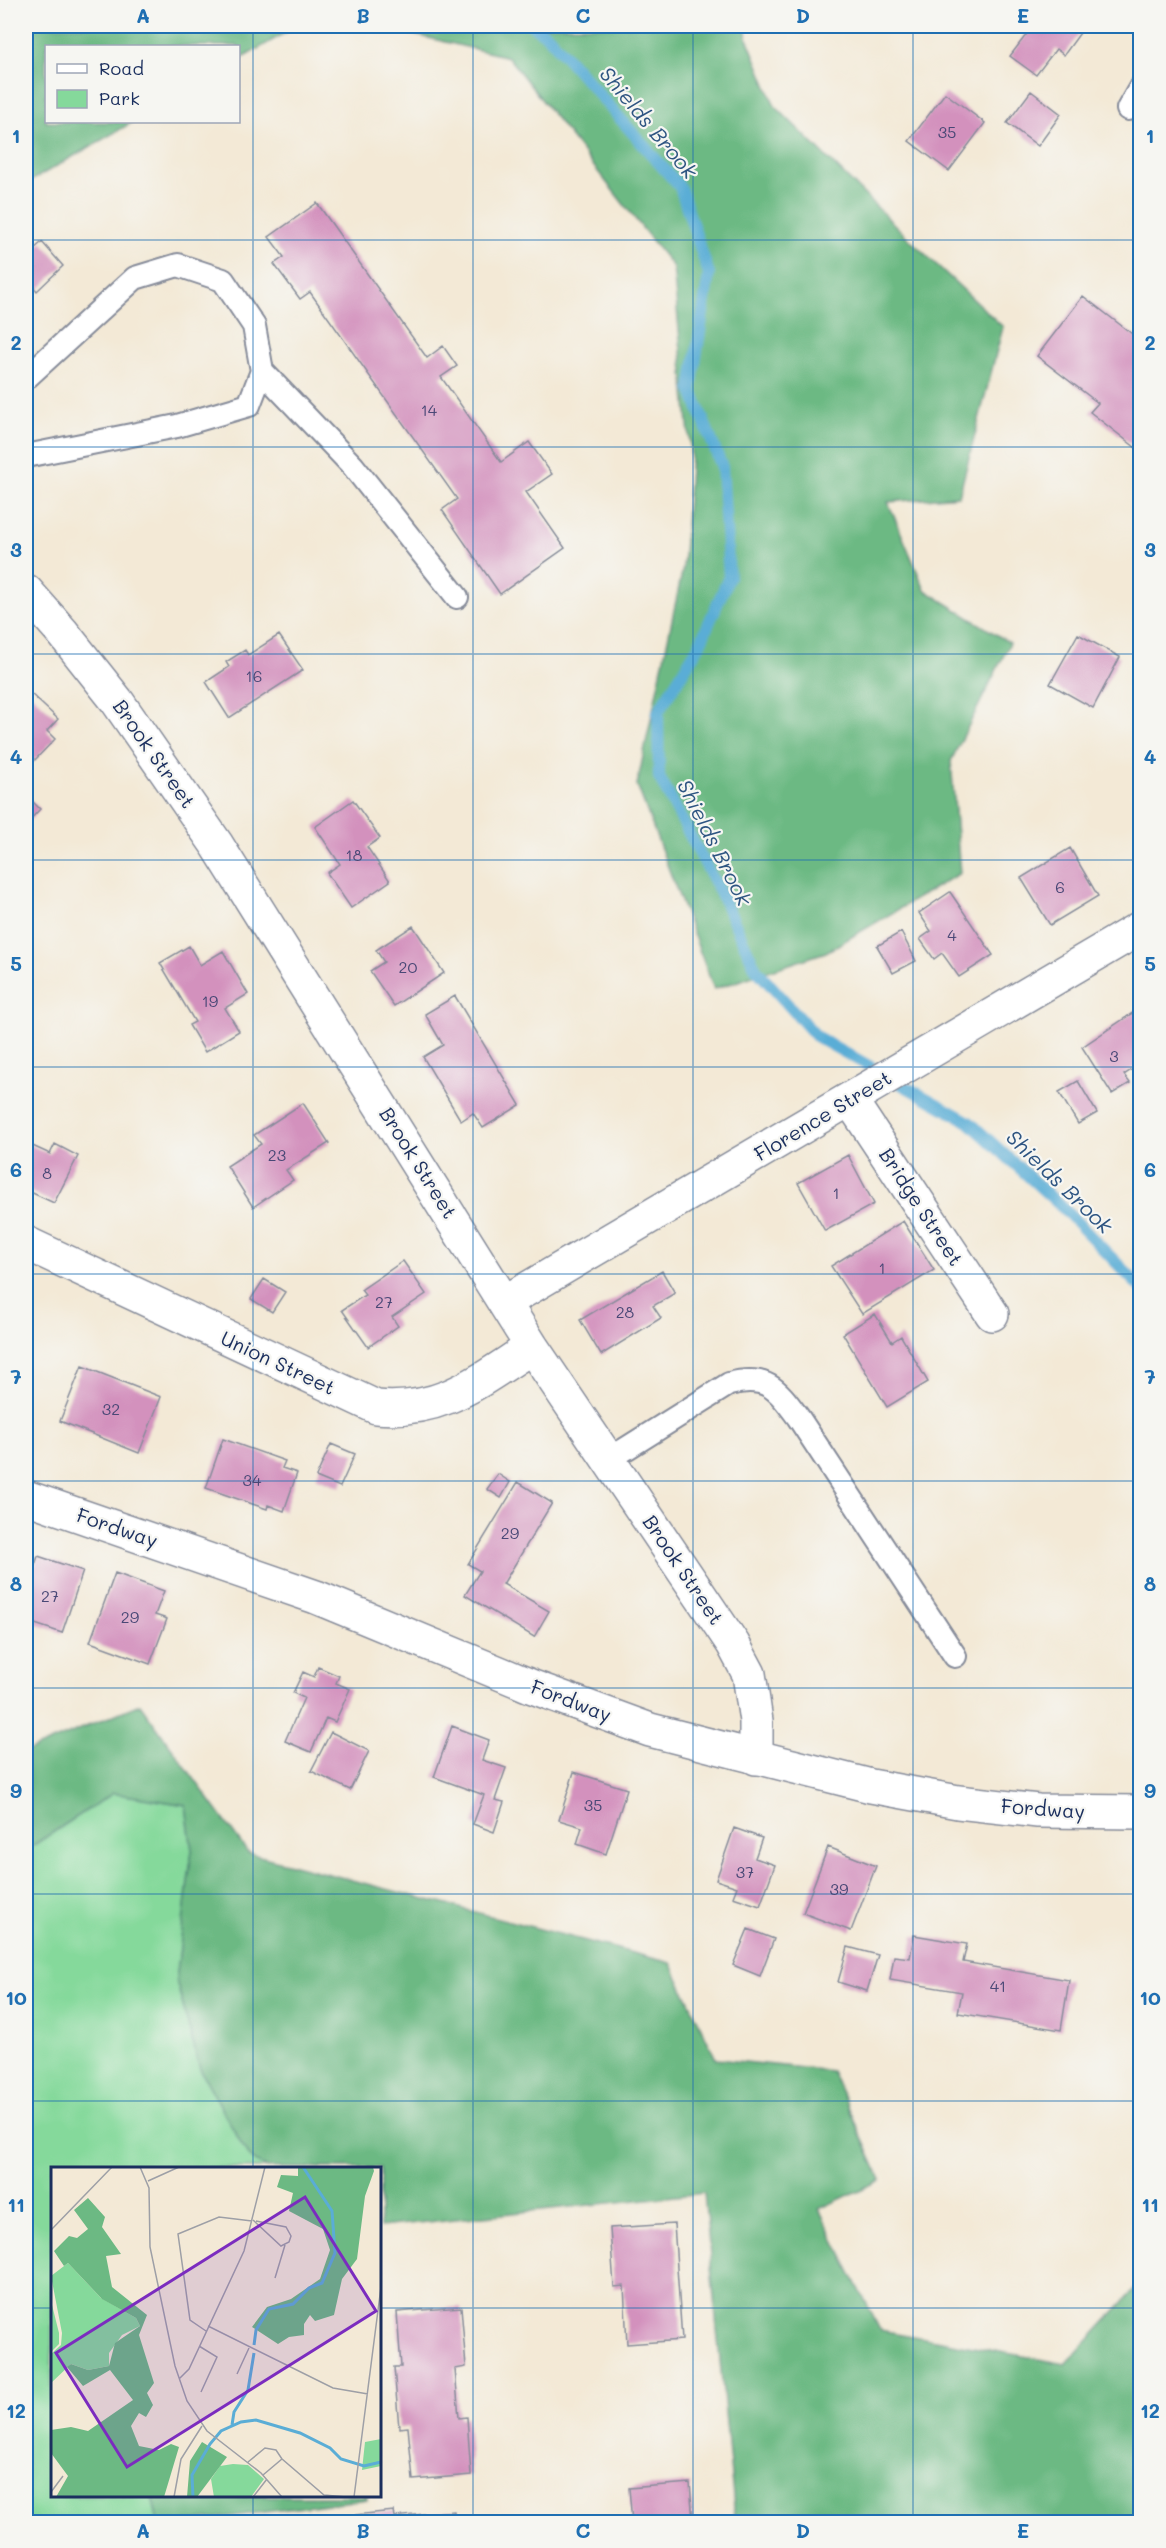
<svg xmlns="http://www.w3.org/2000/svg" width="1166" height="2548" font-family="Mali,sans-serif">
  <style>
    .green { fill: #85d99b; stroke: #50847c; stroke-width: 1.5 }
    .forest { fill: #6cb983; stroke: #447470; stroke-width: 1.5 }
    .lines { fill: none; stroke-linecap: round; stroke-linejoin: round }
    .stream { stroke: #5aadd6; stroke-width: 12 }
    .building { fill: #d391bd }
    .lane-casing { stroke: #878c9a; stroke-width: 26 }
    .street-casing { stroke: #878c9a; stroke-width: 36 }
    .secondary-casing { stroke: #878c9a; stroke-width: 36 }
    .lane { stroke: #fff; stroke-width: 22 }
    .street { stroke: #fff; stroke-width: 33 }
    .secondary { stroke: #fff; stroke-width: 33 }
    .grid { fill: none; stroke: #1f6fb2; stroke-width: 1.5; stroke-opacity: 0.55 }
    .labels { text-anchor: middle; stroke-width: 4.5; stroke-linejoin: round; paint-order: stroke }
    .number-label { font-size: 16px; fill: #494876 }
    .street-label { font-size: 20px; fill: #1b2f5e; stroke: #f6f6f2 }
    .water-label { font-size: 21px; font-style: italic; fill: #2e5582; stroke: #f6f6f2 }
    .inset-river { fill: none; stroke: #5aadd6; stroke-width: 3 }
    .inset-road { fill: none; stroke: #9d9fa6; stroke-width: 1.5 }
    .view { fill: #7b2cbf; fill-opacity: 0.15; stroke: #7b2cbf; stroke-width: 3 }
    .inset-edge { fill: none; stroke: #1b2f5e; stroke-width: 3 }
    .neatline { fill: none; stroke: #1f6fb2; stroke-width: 2 }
    .grid-label { font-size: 20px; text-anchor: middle; font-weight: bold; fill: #1f6fb2 }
  </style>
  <rect width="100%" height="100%" fill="#f6f6f2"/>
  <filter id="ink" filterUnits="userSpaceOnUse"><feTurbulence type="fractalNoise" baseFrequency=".0167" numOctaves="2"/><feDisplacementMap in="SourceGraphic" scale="12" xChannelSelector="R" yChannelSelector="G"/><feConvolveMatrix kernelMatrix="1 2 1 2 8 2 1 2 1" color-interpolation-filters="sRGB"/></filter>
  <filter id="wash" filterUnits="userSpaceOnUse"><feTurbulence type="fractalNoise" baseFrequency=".008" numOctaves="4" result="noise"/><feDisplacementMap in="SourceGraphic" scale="24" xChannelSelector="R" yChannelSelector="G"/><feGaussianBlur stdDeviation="1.35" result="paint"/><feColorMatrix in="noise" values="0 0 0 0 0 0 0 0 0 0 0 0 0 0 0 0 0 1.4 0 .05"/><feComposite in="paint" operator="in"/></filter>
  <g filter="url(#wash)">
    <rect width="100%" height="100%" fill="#f3e9d6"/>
    <path class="green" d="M113,1793L186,1805L192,1850L176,1980L200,2069L248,2156L266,2168H52V2496H152L158,2522H26V1850Z"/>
    <path class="forest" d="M26,26H297L239,60L238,46H46V122H133L29,182L26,179Z
      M378,26H745L747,38L775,106L908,238L1003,327L959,496L888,502L925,590L1010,643L951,761L960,873L826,952L714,989L637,785L683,568L691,455L673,267L508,57Z
      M140,1704L248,1853L671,1963L716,2059L832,2071L881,2180L819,2209L880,2330L1066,2364L1140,2284V2522H733L734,2507L704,2193L380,2227V2168H266L248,2156L200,2069L176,1980L192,1850L186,1805L113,1793L26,1850V1752Z
      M152,2496H367V2499L187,2522H158Z"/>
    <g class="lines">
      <path class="stream" d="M533,26L548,36L680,187L709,274L691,389L722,467L729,577L699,646L658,712L659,777L720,892L756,969L817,1037L969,1122L1062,1207L1140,1287"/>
    </g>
    <g id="blocks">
      <path class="building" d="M1024,26H1085L1064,55L1056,49L1036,75L1010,56L1030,30Z
        M1031,91L1061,114L1038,146L1007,123Z
        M945,93L985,123L949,171L909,141Z
        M317,203L427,358L443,346L457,366L441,377L501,462L529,442L552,474L526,492L565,548L500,594L442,510L457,499L310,292L300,299L274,264L284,257L269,237Z
        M42,242L63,266L37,291L26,278V256Z
        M1083,296L1140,340V451L1090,412L1098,403L1037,356Z
        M1078,634L1120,657L1093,708L1050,684Z
        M279,635L303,670L229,718L206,682L229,667L226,662L245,650L248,655Z
        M29,692L58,719L47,731L55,739L33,762L26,755V695Z
        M26,795L40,809L26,824Z
        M353,800L380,838L367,847L390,881L351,908L327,873L340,864L315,827Z
        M1070,848L1098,896L1050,925L1021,878Z
        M950,892L993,955L959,977L942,953L934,959L920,939L931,931L919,913Z
        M413,926L444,973L394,1006L370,971L384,962L376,950Z
        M901,932L916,961L893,973L877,946Z
        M189,946L200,965L223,951L248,994L225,1008L239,1031L205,1052L189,1025L195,1022L160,963Z
        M455,996L520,1105L483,1128L473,1113L461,1121L423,1057L443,1045L425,1014Z
        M1140,1008V1064L1124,1075L1130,1083L1112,1094L1082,1047Z
        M1078,1081L1097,1113L1078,1124L1059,1092Z
        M303,1103L329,1143L286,1170L293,1180L253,1207L227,1166L261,1144L254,1135Z
        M26,1143L50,1154L55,1144L78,1156L54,1203L26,1190Z
        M848,1155L874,1204L825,1231L798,1183Z
        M903,1221L934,1270L862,1314L831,1266Z
        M403,1261L426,1294L392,1317L398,1326L368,1347L342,1310L365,1295L361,1290Z
        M662,1271L675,1293L653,1306L661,1318L601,1355L580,1320Z
        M264,1279L285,1292L272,1312L251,1299Z
        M875,1314L892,1342L901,1336L928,1382L887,1407L843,1334Z
        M82,1366L161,1397L139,1453L60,1421Z
        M223,1439L285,1461L282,1468L297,1473L284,1511L268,1505L267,1509L206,1488Z
        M331,1444L355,1454L340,1487L316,1477Z
        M498,1474L510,1482L501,1498L487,1489Z
        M518,1482L552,1503L503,1584L549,1611L534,1637L465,1595L480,1571L468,1564Z
        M38,1556L83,1571L62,1633L26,1621V1565L27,1562L35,1565Z
        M115,1573L164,1591L155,1615L167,1619L150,1664L90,1642Z
        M318,1667L339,1676L336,1683L350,1689L335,1722L326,1718L311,1752L285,1741L304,1698L293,1693L303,1672L314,1677Z
        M452,1726L489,1740L482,1760L506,1768L495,1800L504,1802L494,1832L473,1824L484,1795L434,1777Z
        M331,1732L369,1751L350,1790L311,1771Z
        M574,1772L627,1789L606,1854L577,1844L582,1827L559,1820Z
        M734,1828L762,1838L755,1858L775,1865L760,1906L733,1897L737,1887L716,1880Z
        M828,1847L876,1866L851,1931L803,1913Z
        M748,1929L774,1939L760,1976L733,1965Z
        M914,1935L967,1944L963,1962L1069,1980L1061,2030L958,2013L962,1992L890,1980L894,1956L910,1958Z
        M848,1947L878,1955L867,1991L838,1982Z
        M674,2224L682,2340L627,2344L624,2286L614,2287L610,2228Z
        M461,2307L466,2367L455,2369L459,2418L467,2417L471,2475L413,2480L408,2427L399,2428L394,2367H401L397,2312Z
        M690,2483L693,2522H632L629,2488Z
        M394,2511L395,2517L454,2511L455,2522H284Z"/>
    </g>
  </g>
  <g filter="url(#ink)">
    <use href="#blocks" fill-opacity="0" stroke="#878c9a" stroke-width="1.5"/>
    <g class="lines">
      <g class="lane-casing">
        <path id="lane" d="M1128,109L1140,88
          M262,371L353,466L457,597
          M26,378L135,278L178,265L223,280L254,326L262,371L249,405L177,426L26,456
          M608,1460L729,1384C767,1374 777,1389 798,1417L955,1656"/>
      </g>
      <g class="street-casing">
        <path id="street" d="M26,591L63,633L117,701L217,845L532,1347L733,1644L749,1674L756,1721V1758
          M851,1101L992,1314
          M26,1243L376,1407C443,1413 478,1381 532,1347
          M505,1302L1140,928"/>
      </g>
      <g class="secondary-casing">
        <path id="secondary" d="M26,1497L316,1597L533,1687L650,1730L871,1786L958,1802L1038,1811L1140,1812"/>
      </g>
      <use href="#lane" class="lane"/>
      <use href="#street" class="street"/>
      <use href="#secondary" class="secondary"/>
    </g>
  </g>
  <path class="grid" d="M253,26V2168M473,26V2522M693,26V2522M913,26V2522M26,240H1140M26,447H1140M26,654H1140M26,860H1140M26,1067H1140M26,1274H1140M26,1481H1140M26,1688H1140M26,1894H1140M26,2101H1140M26,2308H52M380,2308H1140M253,2496V2522"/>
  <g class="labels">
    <g class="number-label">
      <text x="947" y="138">35</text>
      <text x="429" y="416">14</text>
      <text x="254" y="682">16</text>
      <text x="354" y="861">18</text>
      <text x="1060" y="893">6</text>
      <text x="952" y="941">4</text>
      <text x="408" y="973">20</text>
      <text x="210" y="1007">19</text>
      <text x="1114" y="1062">3</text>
      <text x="277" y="1161">23</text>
      <text x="47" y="1179">8</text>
      <text x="836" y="1199">1</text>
      <text x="882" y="1274">1</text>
      <text x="384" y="1308">27</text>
      <text x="625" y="1318">28</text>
      <text x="111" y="1415">32</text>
      <text x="252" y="1486">34</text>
      <text x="510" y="1539">29</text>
      <text x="50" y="1602">27</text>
      <text x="130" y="1623">29</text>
      <text x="593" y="1811">35</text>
      <text x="745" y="1878">37</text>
      <text x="839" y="1895">39</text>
      <text x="998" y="1992">41</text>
    </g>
    <g class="street-label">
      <text transform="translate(154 754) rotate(55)" y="7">Brook Street</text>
      <text transform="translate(823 1116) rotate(-31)" y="7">Florence Street</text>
      <text transform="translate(418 1163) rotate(58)" y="7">Brook Street</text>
      <text transform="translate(921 1207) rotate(57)" y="7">Bridge Street</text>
      <text transform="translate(278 1363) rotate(25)" y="7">Union Street</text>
      <text transform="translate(117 1528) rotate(19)" y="7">Fordway</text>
      <text transform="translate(683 1570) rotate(56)" y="7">Brook Street</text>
      <text transform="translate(571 1701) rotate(21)" y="7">Fordway</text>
      <text transform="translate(1043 1809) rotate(4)" y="7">Fordway</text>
    </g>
    <g class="water-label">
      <text transform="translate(648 123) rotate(50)" y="7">Shields Brook</text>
      <text transform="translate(714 843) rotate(63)" y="7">Shields Brook</text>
      <text transform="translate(1059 1182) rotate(44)" y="7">Shields Brook</text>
    </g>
  </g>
  <g transform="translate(51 2167)">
    <rect width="330" height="330" fill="#f3e9d6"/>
    <path d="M17,96L50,131L85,151L89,159L71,168L58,186V199L37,203L20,197L0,216V187L10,178L11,166L0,109ZM0,134L8,166V177L0,185ZM330,272V299L311,303L314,275ZM182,297L197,298L213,312L200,330H163L160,312L169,299Z" fill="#85d99b"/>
    <path d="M247,0H322L323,4L314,29L306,92L291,112L283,148L264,154L259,148L253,157V168L238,170L227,177L201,160L216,140L240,132L269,112L279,83L272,62L238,44L242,26L226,20L230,8L247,9ZM37,31L54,50L51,60L70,87L55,89L61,120L96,148L88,168L103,216L96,226L102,238L95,250L88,246L80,259L88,279L108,283L120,277L128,280L113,330H5L17,309L0,286V263L20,260L37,264L82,233L59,203L32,219L16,200L20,197L37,203L58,199L64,176L89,159L85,151L51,132L17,96L13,99L3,84L18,69L26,71L37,62L23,43ZM151,275L176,290L146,330H136L139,294Z" fill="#6cb983"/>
    <path class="inset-river" d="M203,178L205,163L218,142L242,137L258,121L271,116L284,86L281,44L252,0M181,258L183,245L197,223L203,186M142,330L141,308L159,277L170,264L190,255L205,253L249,266L279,281L290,292L313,299L330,295"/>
    <path class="inset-road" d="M89,0L98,21L99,80L124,199L136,234L156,264L210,306L231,330M97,14L128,0M202,53L230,79L238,75L240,69L235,60L205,54M0,63L61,0M224,111L234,78M157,159L282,221L317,227M155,164L139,153L127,67L168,50L201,54M148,179L166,190L150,225M186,207L198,181M128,212L138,202L193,84L214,0M197,295L214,281L225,283L231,292M212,308L231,292L273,328L295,330M0,325L12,309M123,330L130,292L151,259M202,330L216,312M303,330L330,120"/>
    <path class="view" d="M254,30L325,144L76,300L5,186Z"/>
    <rect width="330" height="330" class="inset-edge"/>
  </g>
  <rect width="1166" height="2548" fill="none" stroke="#f6f6f2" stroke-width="66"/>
  <rect x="45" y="45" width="195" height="78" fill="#f6f6f2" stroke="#9ea6b7" stroke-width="1.5"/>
  <rect x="57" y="64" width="30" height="9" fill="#ffffff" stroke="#9ea6b7" stroke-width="1.5"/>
  <text x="99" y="75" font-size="18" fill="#1b2f5e">Road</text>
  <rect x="57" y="90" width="30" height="18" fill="#85d99b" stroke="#9ea6b7" stroke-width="1.5"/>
  <text x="99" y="105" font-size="18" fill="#1b2f5e">Park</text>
  <rect x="33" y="33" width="1100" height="2482" class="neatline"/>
  <g class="grid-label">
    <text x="143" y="23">A</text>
    <text x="363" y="23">B</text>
    <text x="583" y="23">C</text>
    <text x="803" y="23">D</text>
    <text x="1023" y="23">E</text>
    <text x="16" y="143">1</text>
    <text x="1150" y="143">1</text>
    <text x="16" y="350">2</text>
    <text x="1150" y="350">2</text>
    <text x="16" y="557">3</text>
    <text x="1150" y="557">3</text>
    <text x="16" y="764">4</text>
    <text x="1150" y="764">4</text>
    <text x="16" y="971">5</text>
    <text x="1150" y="971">5</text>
    <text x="16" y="1177">6</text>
    <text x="1150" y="1177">6</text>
    <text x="16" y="1384">7</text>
    <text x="1150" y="1384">7</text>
    <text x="16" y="1591">8</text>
    <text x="1150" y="1591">8</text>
    <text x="16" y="1798">9</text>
    <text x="1150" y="1798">9</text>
    <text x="16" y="2005">10</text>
    <text x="1150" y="2005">10</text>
    <text x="16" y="2212">11</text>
    <text x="1150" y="2212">11</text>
    <text x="16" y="2418">12</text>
    <text x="1150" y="2418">12</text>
    <text x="143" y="2538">A</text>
    <text x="363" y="2538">B</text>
    <text x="583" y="2538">C</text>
    <text x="803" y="2538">D</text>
    <text x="1023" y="2538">E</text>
  </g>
</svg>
